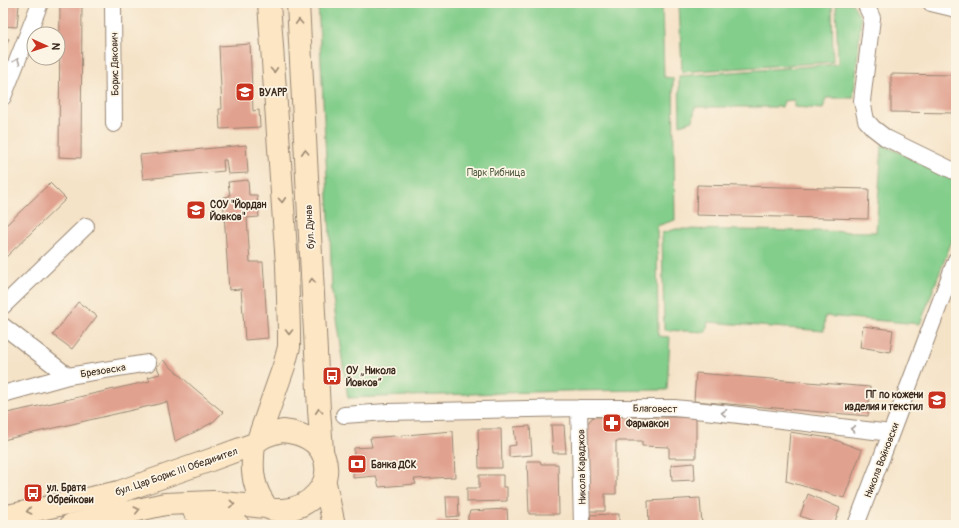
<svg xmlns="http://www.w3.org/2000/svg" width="959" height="528" font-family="Pangolin,sans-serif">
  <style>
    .green { fill: #83ce8b; stroke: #5f7c54 }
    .building { fill: #e1a18f }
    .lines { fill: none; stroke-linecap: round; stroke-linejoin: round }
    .street-casing { stroke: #988673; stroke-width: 18 }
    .secondary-casing { stroke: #988673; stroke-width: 24 }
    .street { stroke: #fff; stroke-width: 16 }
    .secondary { stroke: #fce6c4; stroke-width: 22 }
    .oneway { stroke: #9c8871 }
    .oneway2 { stroke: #a79f9a }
    .labels { text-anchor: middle; stroke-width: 3.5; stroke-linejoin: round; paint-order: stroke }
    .street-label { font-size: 10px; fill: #3b2a1e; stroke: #fcf5e5 }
    .poi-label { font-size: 10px; font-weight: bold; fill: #3b2a1e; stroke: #fcf5e5; text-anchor: start }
    .park-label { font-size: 10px; fill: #515b3f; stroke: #fcf5e5 }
  </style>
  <rect width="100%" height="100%" fill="#fcf5e5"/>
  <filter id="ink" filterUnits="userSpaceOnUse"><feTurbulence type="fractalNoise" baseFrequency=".025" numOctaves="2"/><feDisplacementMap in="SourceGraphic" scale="8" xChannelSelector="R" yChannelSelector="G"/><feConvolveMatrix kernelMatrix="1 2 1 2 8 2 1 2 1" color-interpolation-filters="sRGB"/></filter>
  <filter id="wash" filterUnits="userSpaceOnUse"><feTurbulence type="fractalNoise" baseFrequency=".012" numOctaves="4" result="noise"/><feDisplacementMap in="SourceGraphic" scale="16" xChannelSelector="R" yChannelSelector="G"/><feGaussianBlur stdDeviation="0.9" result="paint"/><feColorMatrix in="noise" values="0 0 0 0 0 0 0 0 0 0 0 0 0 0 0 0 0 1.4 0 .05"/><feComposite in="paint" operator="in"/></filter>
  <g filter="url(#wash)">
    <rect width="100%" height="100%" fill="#f5e3c8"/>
    <path class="green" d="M318,3H662L664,77L673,78L675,220L657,226L658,336L670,337L667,390L565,391L348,398L332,292L330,237Z
      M679,3H832L833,62L682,72Z
      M836,3H852L861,18L856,75L853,98H826L823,109L794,107V100L784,101L782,107H695L693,121L680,125L679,76L838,64Z
      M882,144L956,181V230L920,324L825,316L824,331L708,322L706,332L664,330L662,233L676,229L876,232Z"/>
    <g id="blocks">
      <path class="building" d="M3,3L19,5L17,27L3,26Z
        M60,3H82L81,158L59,157Z
        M3,36L9,39L3,53Z
        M250,44L253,111L259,110L260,127L220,129L219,109H222L219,46Z
        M891,74L956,75V113L891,112Z
        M246,145L248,173L228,174L226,160H223L224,171L143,179L140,155Z
        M248,180L249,195H257L259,217L247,218L250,262H263L268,338L245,340L241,289L229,290L223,197L230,196L228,182Z
        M50,183L66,199L3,260V228Z
        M697,185L869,189L868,219L696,215Z
        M78,302L97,316L72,349L53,335Z
        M863,326L893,330L890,352L860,347Z
        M163,360L194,388L223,412L213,422L195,432L175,441L167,402L3,440V414L150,381L148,377L160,374L157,367Z
        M696,373L870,387L868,416L694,401Z
        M593,417H696V458H669V447L642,446V441H616V494H605V511H588L587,424Z
        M551,425H564L566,453H553Z
        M530,426L532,455L509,457V446L516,445L514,427Z
        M478,429H501L502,468H479Z
        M453,431L455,477L414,479L416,484L379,487L376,476L353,478L354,448L372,447L370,438Z
        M790,432L830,438L862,450L844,498L786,481Z
        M527,461H540L541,464H558L559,514H529Z
        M694,463L695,480L672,481L671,465Z
        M479,475H503V487H507V501L467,502V488H479Z
        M808,494L840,508L835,522L828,525H824L800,516Z
        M446,496H458L459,516L447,517Z
        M700,498L702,525H649L648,501Z
        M507,509L508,525H468V516L470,511Z
        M619,514V525H586V515Z
        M458,520L459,525H436V521Z"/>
    </g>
  </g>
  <g filter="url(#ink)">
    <use href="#blocks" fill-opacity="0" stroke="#988673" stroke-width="1"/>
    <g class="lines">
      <g class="street-casing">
        <path id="street" d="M113,3L114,124
          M865,3L872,18L862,101L866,120L873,128L886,138L956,172
          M931,3L956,9
          M3,97L40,3
          M3,306L86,226
          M3,326L68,376L148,363
          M3,394L68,376
          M579,408L582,525
          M344,415L387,412L579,408H674L705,411L891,433
          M856,525L891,433L956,260"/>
      </g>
      <g class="secondary-casing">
        <path id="secondary" d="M298,3L319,410L322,450
          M283,431C300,433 318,439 324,457C334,484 309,509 282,510C277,510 272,511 267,507C265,506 264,503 262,500C251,482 252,464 254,444C262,436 272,433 283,431Z
          M258,440L284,366L289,347V331L287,265L269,3
          M325,483L334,525
          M194,511L223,518L238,525
          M3,517L119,492L205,462L254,444
          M71,525L165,504L213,502L266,507"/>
      </g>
      <use href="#street" class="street"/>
      <use href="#secondary" class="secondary"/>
    </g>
    <defs><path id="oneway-chevron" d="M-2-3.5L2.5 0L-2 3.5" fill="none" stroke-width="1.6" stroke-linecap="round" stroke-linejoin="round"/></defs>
    <g class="oneway">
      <use href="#oneway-chevron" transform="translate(299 22) rotate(-93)"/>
      <use href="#oneway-chevron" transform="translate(274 70) rotate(86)"/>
      <use href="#oneway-chevron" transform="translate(305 152) rotate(-93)"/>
      <use href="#oneway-chevron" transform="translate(282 200) rotate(86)"/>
      <use href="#oneway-chevron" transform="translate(312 281) rotate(-93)"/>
      <use href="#oneway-chevron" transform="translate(289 332) rotate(90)"/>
      <use href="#oneway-chevron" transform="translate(319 411) rotate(-94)"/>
      <use href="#oneway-chevron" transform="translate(232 504) rotate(5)"/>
      <use href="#oneway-chevron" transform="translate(137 510) rotate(-13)"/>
      <use href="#oneway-chevron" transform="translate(29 511) rotate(168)"/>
    </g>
    <g class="oneway2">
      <use href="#oneway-chevron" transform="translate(17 61) rotate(-69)"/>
      <use href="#oneway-chevron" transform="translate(724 413) rotate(-173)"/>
      <use href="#oneway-chevron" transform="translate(853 429) rotate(-173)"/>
    </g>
  </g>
  <defs>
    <g id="university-square" transform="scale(1)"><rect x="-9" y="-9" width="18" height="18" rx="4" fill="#c8321e" stroke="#fcf5e5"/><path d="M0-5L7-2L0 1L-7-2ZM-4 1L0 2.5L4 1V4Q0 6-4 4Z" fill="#fff"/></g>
    <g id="school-square" transform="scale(1)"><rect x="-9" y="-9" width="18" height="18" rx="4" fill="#c8321e" stroke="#fcf5e5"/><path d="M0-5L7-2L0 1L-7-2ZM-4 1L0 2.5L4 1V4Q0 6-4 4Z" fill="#fff"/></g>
    <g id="bus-square" transform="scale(1)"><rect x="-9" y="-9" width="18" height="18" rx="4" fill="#c8321e" stroke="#fcf5e5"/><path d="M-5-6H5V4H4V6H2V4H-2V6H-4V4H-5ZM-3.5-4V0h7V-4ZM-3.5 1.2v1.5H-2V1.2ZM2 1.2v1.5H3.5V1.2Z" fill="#fff"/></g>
    <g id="pharmacy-square" transform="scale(1)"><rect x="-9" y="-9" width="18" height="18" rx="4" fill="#c8321e" stroke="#fcf5e5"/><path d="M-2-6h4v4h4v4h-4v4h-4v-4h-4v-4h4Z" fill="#fff"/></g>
    <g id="bank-square" transform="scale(1)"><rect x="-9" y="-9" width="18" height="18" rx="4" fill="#c8321e" stroke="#fcf5e5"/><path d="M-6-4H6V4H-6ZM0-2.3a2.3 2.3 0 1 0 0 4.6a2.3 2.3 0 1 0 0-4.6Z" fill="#fff"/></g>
  </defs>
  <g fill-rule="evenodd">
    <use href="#university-square" x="245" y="92"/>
    <use href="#school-square" x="196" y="210"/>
    <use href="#bus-square" x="332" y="376"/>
    <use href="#school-square" x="937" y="400"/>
    <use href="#pharmacy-square" x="612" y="423"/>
    <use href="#bank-square" x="357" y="464"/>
    <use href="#bus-square" x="33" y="493"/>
  </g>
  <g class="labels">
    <g class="street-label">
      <text transform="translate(114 64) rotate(-91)" y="4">Борис Дякович</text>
      <text transform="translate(309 227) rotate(-93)" y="4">бул. Дунав</text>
      <text transform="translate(103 370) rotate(-9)" y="4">Брезовска</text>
      <text transform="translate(655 408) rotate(1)" y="4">Благовест</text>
      <text transform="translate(881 460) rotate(-69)" y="4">Никола Войновски</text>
      <text transform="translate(581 467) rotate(-91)" y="4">Никола Караджов</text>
      <text transform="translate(176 471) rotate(-19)" y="4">бул. Цар Борис III Обединител</text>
    </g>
    <g class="poi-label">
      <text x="259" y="96">ВУАРР</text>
      <text x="210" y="208">СОУ "Йордан<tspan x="210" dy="12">Йовков"</tspan></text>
      <text x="346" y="374">ОУ „Никола<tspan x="346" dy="12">Йовков“</tspan></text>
      <text x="923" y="398" text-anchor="end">ПГ по кожени<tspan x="923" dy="12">изделия и текстил</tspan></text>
      <text x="626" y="427">Фармакон</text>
      <text x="371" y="468">Банка ДСК</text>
      <text x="47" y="491">ул. Братя<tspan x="47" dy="12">Обрейкови</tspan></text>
    </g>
    <g class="park-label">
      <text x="496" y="176">Парк Рибница</text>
    </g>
  </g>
  <rect width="959" height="528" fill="none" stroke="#fcf5e5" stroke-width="16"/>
  <g transform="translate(46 46) rotate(93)"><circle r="19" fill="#fcf5e5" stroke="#afa495"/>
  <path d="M0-3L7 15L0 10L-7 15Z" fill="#c8321e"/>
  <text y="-6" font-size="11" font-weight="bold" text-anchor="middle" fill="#3b2a1e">N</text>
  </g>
</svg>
